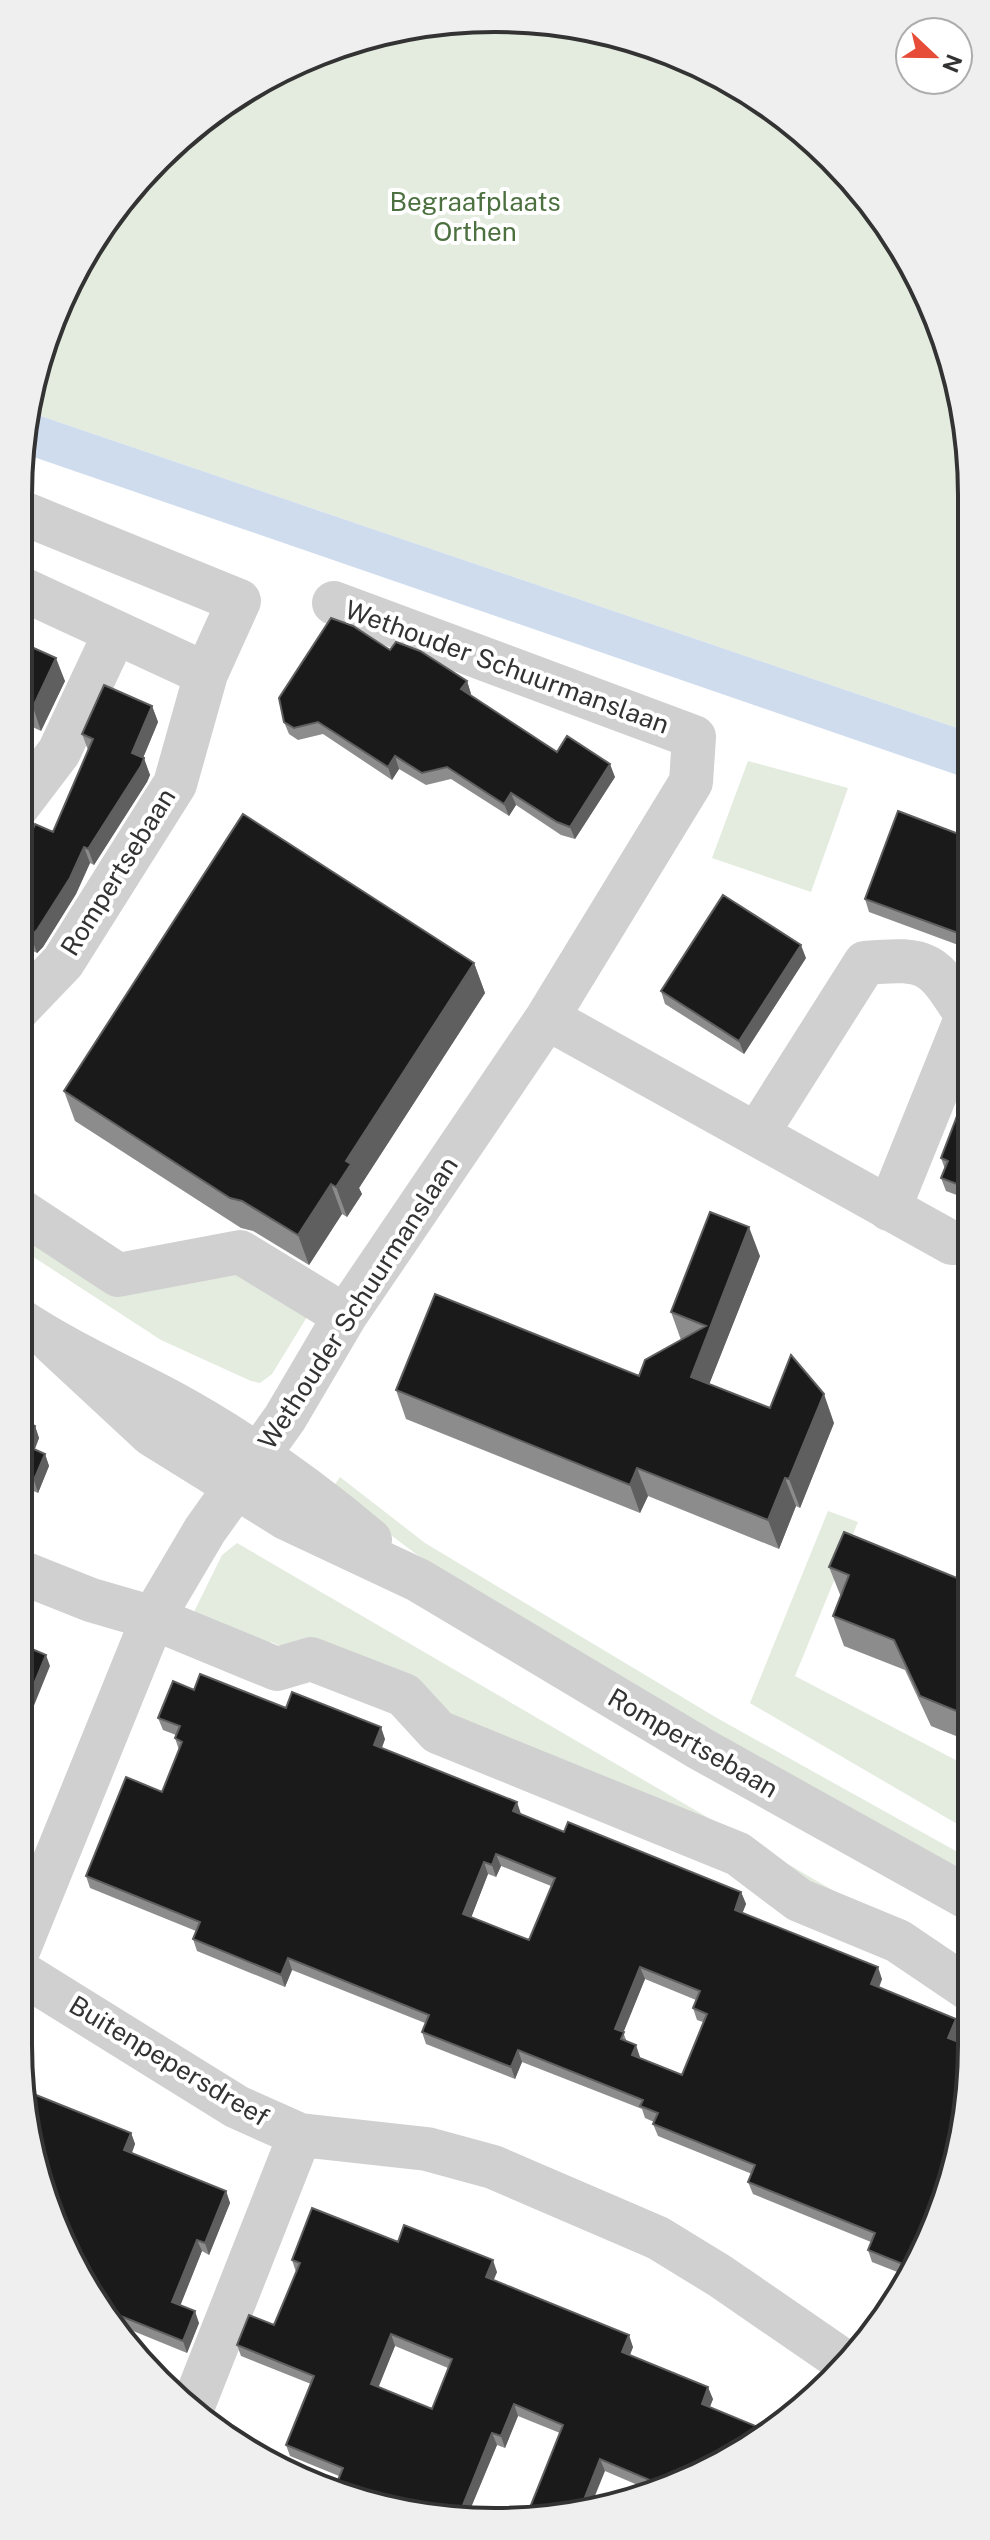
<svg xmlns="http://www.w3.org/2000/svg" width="990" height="2540" font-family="'Public Sans',sans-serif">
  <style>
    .green { fill: #e3ecdf }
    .water { fill: #cfdcee }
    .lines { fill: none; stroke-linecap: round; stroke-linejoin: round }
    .minor { stroke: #d0d0d0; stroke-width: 44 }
    .wall { fill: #8c8c8c; fill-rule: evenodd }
    .shaded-wall { fill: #5f5f5f }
    .building { fill: #1a1a1a; stroke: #5f5f5f; stroke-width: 2; fill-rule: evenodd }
    .labels { text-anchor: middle; stroke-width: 8; stroke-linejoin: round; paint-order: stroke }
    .park-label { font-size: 26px; fill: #4c703f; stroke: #fff }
    .street-label { font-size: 26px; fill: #333; stroke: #fff }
    .rim { fill: none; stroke: #333; stroke-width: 4 }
  </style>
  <rect width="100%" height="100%" fill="#fff"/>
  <path class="green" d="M463,19L648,43L760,98L854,181L923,284L968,432L969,732L32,413L43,342L136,181L284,67Z
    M748,761L848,788L811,892L712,858Z
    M18,1228L123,1294L219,1269L246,1278L307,1317L272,1374L260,1383L251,1381L161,1340L18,1247Z
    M340,1477L425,1543L717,1718L972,1860V1877L709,1731L416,1554L331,1490Z
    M828,1511L858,1522L795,1676L971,1768V1832L750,1703Z
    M237,1543L913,1937L432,1710L271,1642L255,1658L185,1630L222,1555Z"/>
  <path class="water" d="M32,413L969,732V779L25,454Z"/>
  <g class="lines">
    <path class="minor" d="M18,511L239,601L206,674L175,784L63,962L18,1009
      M18,587L206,674
      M334,603L694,737L691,782L547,1018
      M18,806L59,752L115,633
      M758,1132L865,963C930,957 933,963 967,1016L889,1209
      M18,1209L118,1275L240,1252L345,1316
      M952,1243L547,1018L345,1316L285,1418L205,1530L153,1618L277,1669L311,1659L404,1695L438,1732L738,1854L799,1900L898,1941L972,1991
      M18,1319C66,1351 118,1374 169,1401C241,1440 307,1487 370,1540
      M53,1343L151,1434L286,1518L418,1580L701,1749L972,1900
      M18,1571L91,1600L153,1618L18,1951
      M18,1971L237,2107L300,2135L427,2149L493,2167L658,2238L720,2276L845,2362
      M193,2406L300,2135"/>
  </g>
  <path class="wall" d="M18,641L65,681L41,731L18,720Z
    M390,650L467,681L471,694L470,695L557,752L615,777L575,839L561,835L516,805L509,816L451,779L426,785L399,769L392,780L323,734L298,740L289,734L284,722Z
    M152,706L158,722L143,758L150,775L147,782L94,865L90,863L76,894L43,947L37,953L31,950L24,966L18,973V864L53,832L88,750L82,734Z
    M969,838V949L869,912L865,899Z
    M806,958L744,1054L665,1004L661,991Z
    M474,963L485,993L359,1188L362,1194L347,1217L342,1214L309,1265L253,1231L241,1228L75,1121L64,1091Z
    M970,1082V1200L946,1191L941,1178L945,1169L941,1158Z
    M760,1256L709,1384L770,1408L834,1423L800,1508L796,1506L779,1549L648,1496L640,1513L406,1419L396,1390L639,1376L681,1340L671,1312Z
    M18,1419L35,1426L39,1438L35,1449L45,1454L49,1466L38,1493L20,1485L18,1490Z
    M829,1567L971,1611V1742L931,1726L905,1670L844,1646L833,1616L841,1597Z
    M194,1690L286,1708L385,1739L382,1748L521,1815L564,1832L741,1892L746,1904L742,1913L882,1979L879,1988L956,2019L961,2031L956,2041L947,2198L905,2275L872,2262L868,2250L871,2242L753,2194L748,2182L752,2174L658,2136L653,2124L654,2122L645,2118L642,2109L522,2062L515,2079L426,2044L422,2032L425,2023L292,1970L285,1987L197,1951L193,1939L196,1931L90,1888L86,1876L162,1792L179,1750L175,1738L176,1735L163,1730L158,1718ZM501,1866L551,1886L529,1940L471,1917L488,1874L496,1877ZM645,1979L696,2000L693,2008L697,2020L703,2022L682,2075L640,2058V2057L627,2042L623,2032Z
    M131,2133L135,2144L132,2153L226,2191L230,2203L209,2255L202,2251L180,2305L199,2323L187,2353L116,2324L43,2199Z
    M398,2242L497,2272L493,2280L633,2347L630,2355L713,2399L710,2407L760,2442L647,2489L605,2471L560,2433L518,2416L505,2448L497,2445L467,2517L432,2518L336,2485L339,2476L290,2456L286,2445L311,2384L241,2356L237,2345L274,2325L296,2272L292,2260ZM395,2346L448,2368L432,2409L378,2387Z"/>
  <path class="shaded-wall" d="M56,658L65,681L41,731L33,707Z
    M467,681L471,694L466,702L461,689Z
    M152,706L158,722L138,770L132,753Z
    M395,756L399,769L392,780L388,767Z
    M144,758L150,775L147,782L94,865L88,849Z
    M610,764L615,777L575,839L570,827Z
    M511,793L516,805L509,816L504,804Z
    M84,847L90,863L76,894L43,947L37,953L31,936Z
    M25,934L31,950L24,966L18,973V950Z
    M801,945L806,958L744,1054L739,1041Z
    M474,963L485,993L359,1188L362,1194L347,1217L336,1187L346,1161Z
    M331,1184L342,1214L309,1265L298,1235Z
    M749,1227L760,1256L701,1405L691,1377Z
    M824,1394L834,1423L800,1508L789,1479Z
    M35,1426L39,1438L31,1458L27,1446Z
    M45,1454L49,1466L38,1493L34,1480Z
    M637,1468L648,1496L640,1513L630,1485Z
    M785,1478L796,1506L779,1549L768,1520Z
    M20,1632L24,1644L20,1654L18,1649V1637Z
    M46,1655L50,1666L18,1745V1723Z
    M381,1727L385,1739L378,1757L374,1745Z
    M23,1767L27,1778L18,1801V1779Z
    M517,1802L521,1814L517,1823L513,1811Z
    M496,1854L501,1866L496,1877L492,1865Z
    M484,1862L488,1874L468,1926L463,1914Z
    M741,1892L746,1904L739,1922L735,1910Z
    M288,1958L292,1970L285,1987L281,1975Z
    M640,1967L645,1979L620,2041L615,2029Z
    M878,1967L882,1979L875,1996L871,1984Z
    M956,2019L961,2031L953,2050L948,2038Z
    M636,2045L640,2057L636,2067L632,2055Z
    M518,2050L522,2062L515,2079L511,2067Z
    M131,2133L135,2144L128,2162L124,2150Z
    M226,2191L230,2203L209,2255L205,2243Z
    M197,2240L202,2251L177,2314L172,2302Z
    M493,2260L497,2272L490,2289L486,2277Z
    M195,2311L199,2323L187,2353L183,2341Z
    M391,2334L395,2346L375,2396L371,2384Z
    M629,2335L633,2347L626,2364L622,2352Z
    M708,2387L713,2399L706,2416L702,2404Z
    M514,2404L518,2416L505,2448L501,2436Z
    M492,2433L497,2445L467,2517H460L459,2515Z
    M600,2459L605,2471L588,2513L580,2510Z"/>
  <path class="building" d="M331,618L353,626L390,650L396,642L420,651L467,681L461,689L557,752L567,736L610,764L570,827L557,822L511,793L504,804L447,767L422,773L395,756L388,767L318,722L294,728L284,722L279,698Z
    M18,641L56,658L33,707L18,701Z
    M104,685L152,706L132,753L144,758L141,766L88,849L84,847L70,878L37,930L31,936L25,934L18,950V864L35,824L53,832L93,739L82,734Z
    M898,811L969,838V937L865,899Z
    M243,814L474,963L346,1161L351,1164L336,1187L331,1184L298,1235L242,1201L230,1198L64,1091Z
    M723,895L801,945L739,1041L661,991Z
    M970,1082V1189L941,1178L948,1161L941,1158Z
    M710,1212L749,1227L691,1377L770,1408L791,1355L824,1394L789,1479L785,1478L768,1520L637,1468L630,1485L396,1390L435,1294L639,1376L645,1360L706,1326L671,1312Z
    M18,1419L35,1426L27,1446L45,1454L34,1480L18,1474Z
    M844,1532L957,1578L971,1611V1717L920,1696L894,1640L833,1616L849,1575L829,1567Z
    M18,1643L46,1655L18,1723Z
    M200,1674L286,1708L292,1692L381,1727L374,1745L517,1802L513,1811L564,1832L568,1822L741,1892L735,1910L878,1967L871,1984L956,2019L948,2038L972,2047L947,2198L910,2267L868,2250L875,2233L748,2182L755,2165L653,2124L658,2113L640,2106L643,2100L518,2050L511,2067L422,2032L429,2015L288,1958L281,1975L193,1939L200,1922L86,1876L126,1777L162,1792L182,1742L175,1738L180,1726L158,1718L173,1681L194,1690ZM496,1854L555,1878L529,1940L463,1914L484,1862L492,1865ZM640,1967L700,1991L693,2008L707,2014L682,2075L632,2055L636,2045L621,2039L624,2032L615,2029Z
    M18,1765L23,1767L18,1779Z
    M31,2093L131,2133L124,2150L226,2191L205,2243L197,2240L172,2302L195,2311L183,2341L108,2311L43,2199L27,2102Z
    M312,2208L398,2242L404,2225L493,2260L486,2277L629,2335L622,2352L708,2387L702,2404L770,2432L760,2442L659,2484L600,2459L580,2510L588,2513L527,2515L563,2425L514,2404L501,2436L492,2433L459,2515L447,2510L445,2517L434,2518L398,2503L397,2506L336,2485L343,2468L286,2445L314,2376L237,2345L249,2315L274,2325L300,2263L292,2260ZM391,2334L452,2359L432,2409L371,2384Z"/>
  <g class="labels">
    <g class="park-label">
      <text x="475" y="211">Begraafplaats<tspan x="475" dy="30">Orthen</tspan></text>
    </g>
    <g class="street-label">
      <text transform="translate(507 667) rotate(20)" y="9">Wethouder Schuurmanslaan</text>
      <text transform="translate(118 872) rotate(-58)" y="9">Rompertsebaan</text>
      <text transform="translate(358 1303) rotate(-57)" y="9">Wethouder Schuurmanslaan</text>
      <text transform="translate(693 1743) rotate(30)" y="9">Rompertsebaan</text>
      <text transform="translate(169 2061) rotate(31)" y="9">Buitenpepersdreef</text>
    </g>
  </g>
  <path d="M0 0H990V2540H0ZM495 32H495A463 463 0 0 1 958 495V2045A463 463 0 0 1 495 2508H495A463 463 0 0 1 32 2045V495A463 463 0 0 1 495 32Z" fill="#efefef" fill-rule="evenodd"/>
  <path class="rim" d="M495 32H495A463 463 0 0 1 958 495V2045A463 463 0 0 1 495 2508H495A463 463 0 0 1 32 2045V495A463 463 0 0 1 495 32Z"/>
  <g transform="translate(934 56) rotate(112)"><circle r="38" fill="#ffffff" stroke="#adadad" stroke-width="2"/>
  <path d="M0-6L14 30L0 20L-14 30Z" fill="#e74c38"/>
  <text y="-12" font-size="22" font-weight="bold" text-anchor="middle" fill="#333333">N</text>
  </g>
</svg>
